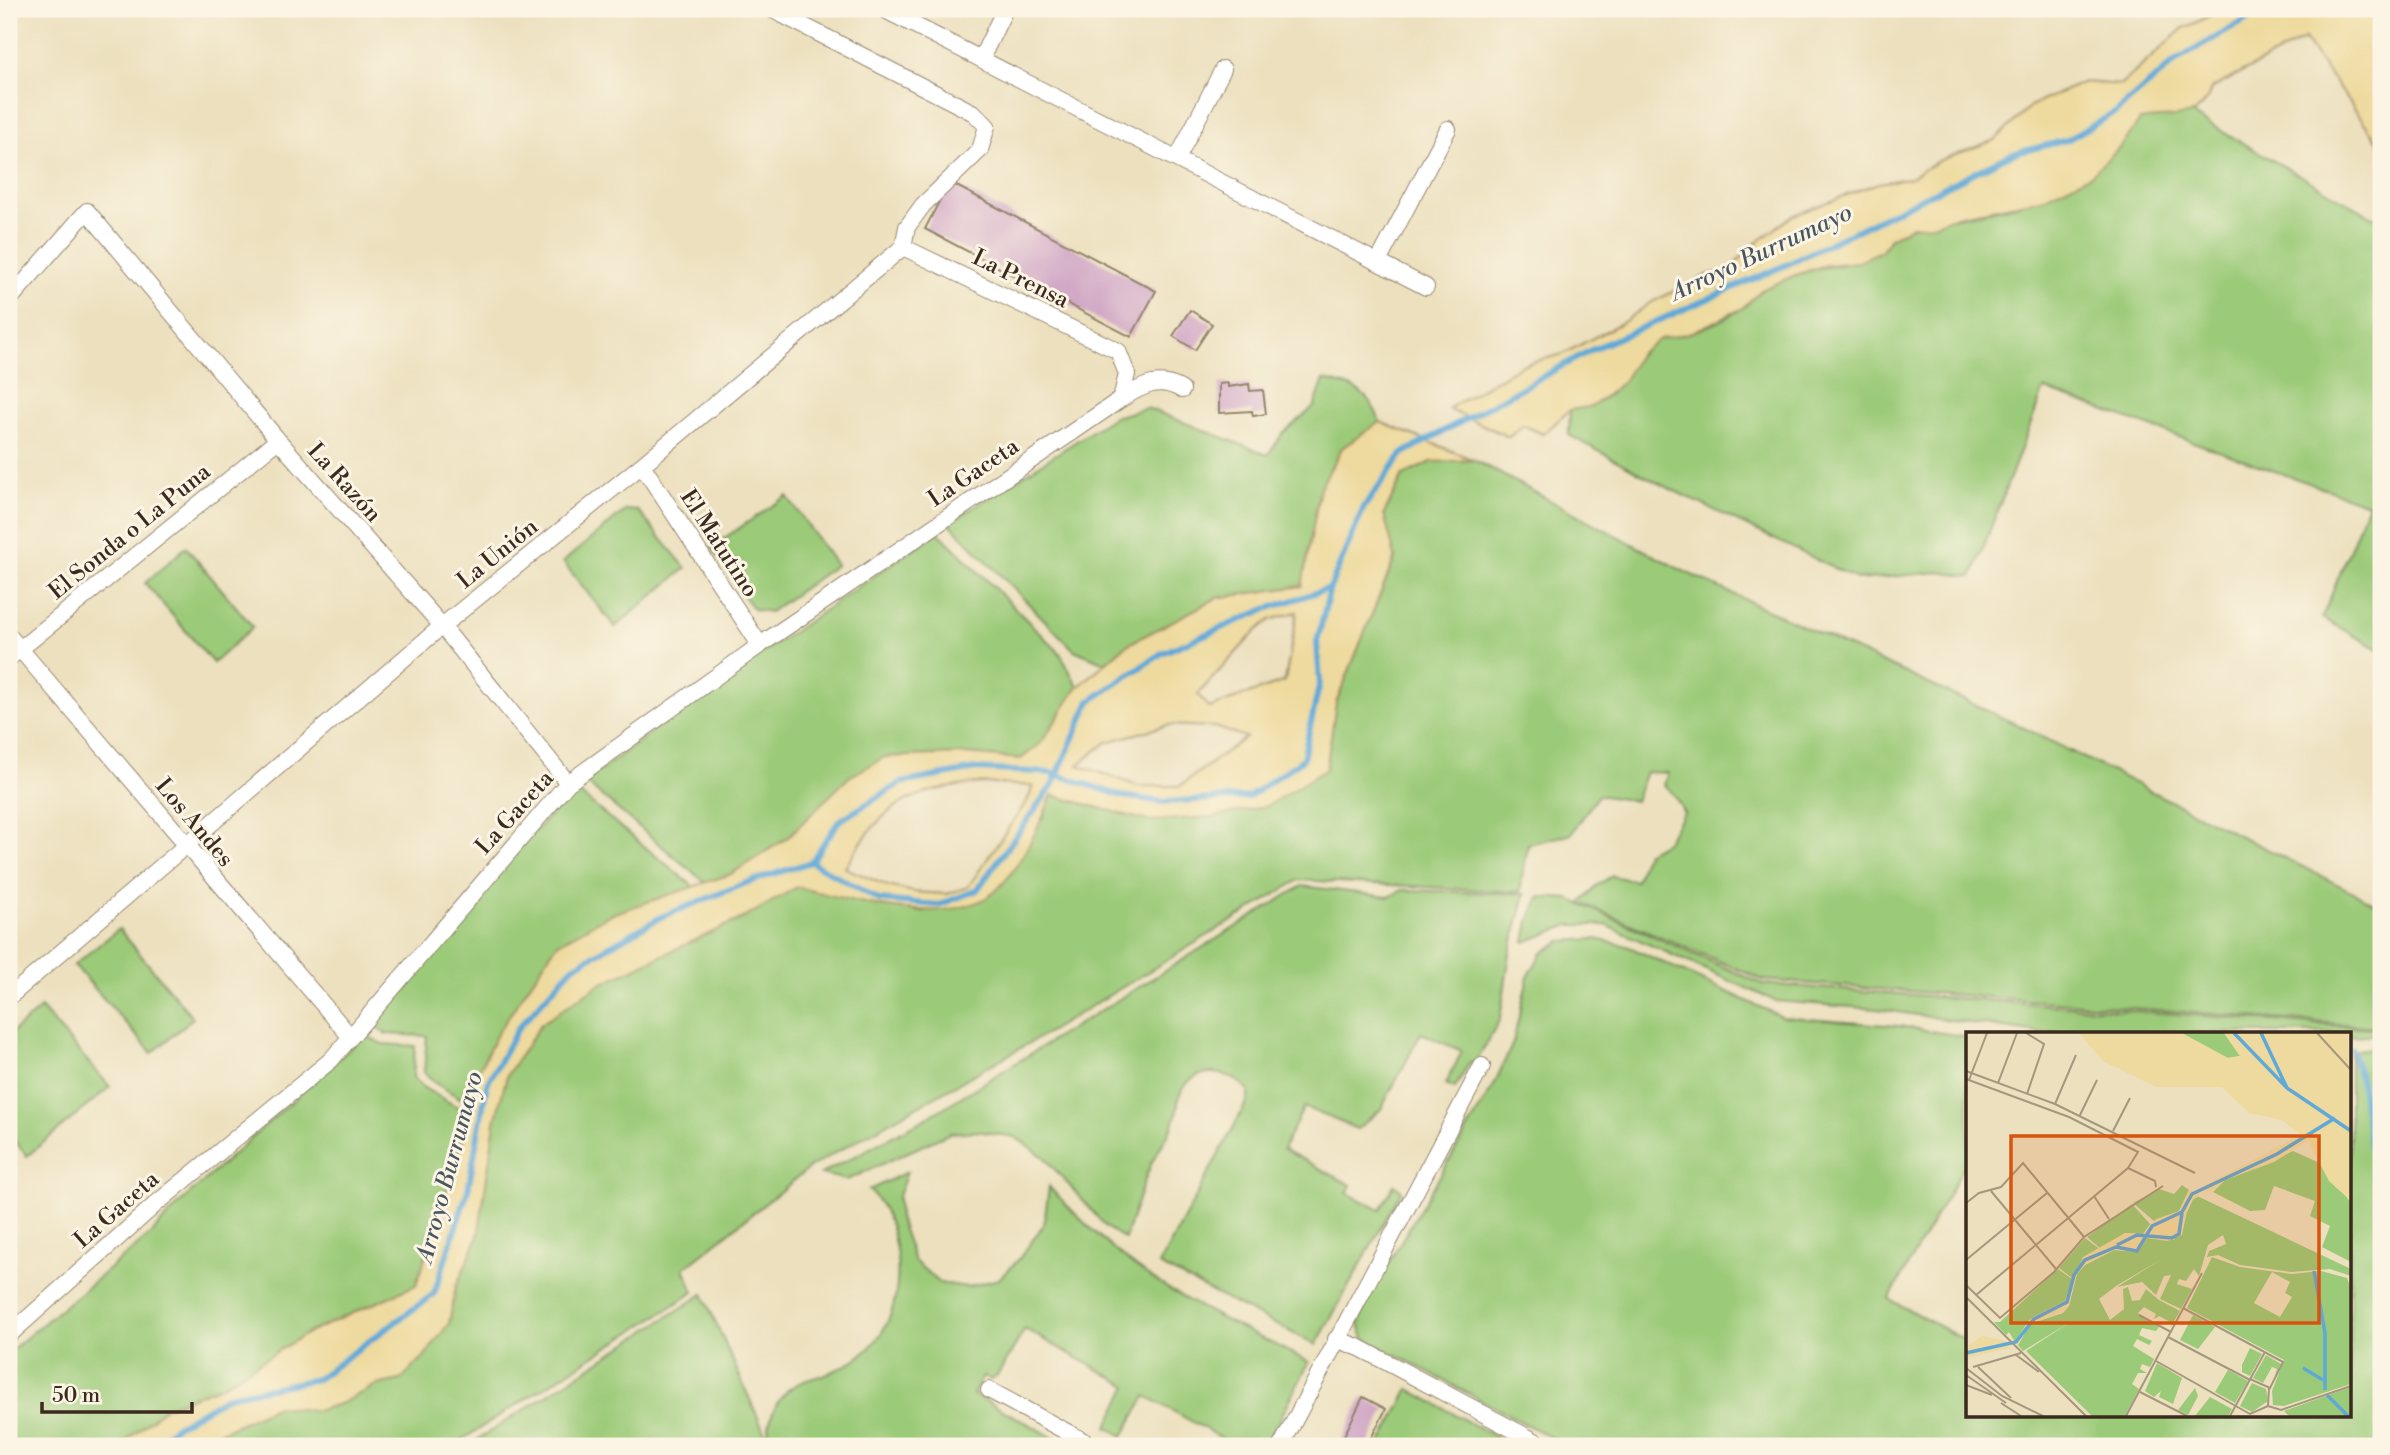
<svg xmlns="http://www.w3.org/2000/svg" width="2390" height="1455" font-family="'Libre Bodoni',serif">
  <style>
    .green { fill: #9bca78; stroke: #6b7a4b; stroke-width: 2 }
    .sand { fill: #eeda9e; stroke: #94825e; stroke-width: 2; fill-rule: evenodd }
    .lines { fill: none; stroke-linecap: round; stroke-linejoin: round }
    .stream { stroke: #5fa8d7; stroke-width: 6 }
    .building { fill: #d1a8c6 }
    .street-casing { stroke: #94856e; stroke-width: 18 }
    .street { stroke: #fff; stroke-width: 16 }
    .labels { text-anchor: middle; stroke-width: 6; stroke-linejoin: round; paint-order: stroke }
    .street-label { font-size: 23px; fill: #3b2a1e; stroke: #fcf5e5 }
    .water-label { font-size: 24px; font-style: italic; fill: #48565f; stroke: #fcf5e5 }
    .inset-river { fill: none; stroke: #5fa8d7; stroke-width: 3.5 }
    .inset-road { fill: none; stroke: #a5977e; stroke-width: 2 }
    .view { fill: #d7540e; fill-opacity: 0.15; stroke: #d7540e; stroke-width: 3.5 }
    .inset-edge { fill: none; stroke: #3b2a1e; stroke-width: 3.5 }
  </style>
  <rect width="100%" height="100%" fill="#fcf5e5"/>
  <filter id="ink" filterUnits="userSpaceOnUse"><feTurbulence type="fractalNoise" baseFrequency=".0143" numOctaves="2"/><feDisplacementMap in="SourceGraphic" scale="14" xChannelSelector="R" yChannelSelector="G"/><feConvolveMatrix kernelMatrix="1 2 1 2 8 2 1 2 1" color-interpolation-filters="sRGB"/></filter>
  <filter id="wash" filterUnits="userSpaceOnUse"><feTurbulence type="fractalNoise" baseFrequency=".00686" numOctaves="4" result="noise"/><feDisplacementMap in="SourceGraphic" scale="28" xChannelSelector="R" yChannelSelector="G"/><feGaussianBlur stdDeviation="1.57" result="paint"/><feColorMatrix in="noise" values="0 0 0 0 0 0 0 0 0 0 0 0 0 0 0 0 0 1.4 0 .05"/><feComposite in="paint" operator="in"/></filter>
  <g filter="url(#wash)">
    <rect width="100%" height="100%" fill="#ece0be"/>
    <path class="green" d="M2163,115H2193L2373,217H2381V650L2322,618L2368,504L2044,389L1972,577L1939,572L1859,580L1658,483L1569,435L1570,410C1630,401 1617,364 1657,341C1666,336 1678,336 1687,333C1704,329 1726,319 1741,309C1748,305 1753,297 1760,291C1769,284 1783,280 1794,276C1817,266 1833,268 1855,262C1876,257 1891,231 1914,226C2008,204 2079,209 2140,120Z
      M1324,380C1354,386 1370,392 1380,422L1342,448L1320,488L1303,586L1217,598L1125,646L1105,663L1074,650L949,523L1114,417L1147,408L1268,455L1283,433L1314,407Z
      M1474,460L1681,570L2016,724L2381,906V1027L1763,980L1581,903L1596,886L1612,876L1636,881L1646,853L1667,841L1684,813L1675,796L1664,785L1668,773L1646,772L1635,801L1598,795L1571,834L1528,844L1520,892L1299,880L1047,1033L812,1166L684,1268L694,1292L452,1446H191L278,1406L316,1411L342,1403L376,1385L400,1380L449,1323L456,1286L478,1237L495,1122L507,1075L541,1024L598,985L745,917L797,887L921,912L997,889L1044,816L1051,795L1148,821L1326,769L1336,703L1395,558L1384,514L1403,476L1431,462Z
      M787,496L836,565L770,612L753,609L711,547Z
      M626,510L638,511L686,568L615,627L563,562Z
      M938,532L1060,653L1078,687L1041,743L1021,759L964,754L885,757L818,809L787,838L731,874L706,883L585,782L687,705Z
      M186,547L253,627L213,663L145,583Z
      M576,791L694,887L654,901L557,944L497,1034L476,1076L470,1104L435,1083L424,1072L427,1036L386,1034L373,1025C437,945 500,860 576,791Z
      M1302,886L1389,897L1402,890L1525,894L1510,953L1500,1019L1475,1064L1470,1062L1455,1088L1446,1084L1462,1051L1421,1033L1381,1109L1357,1129L1304,1107L1283,1149L1351,1185L1347,1193L1380,1210L1394,1185L1402,1190L1316,1345L1159,1265L1248,1100V1090C1233,1073 1204,1065 1186,1084C1176,1094 1179,1108 1175,1119C1170,1134 1159,1148 1152,1162C1141,1187 1133,1214 1125,1239L1107,1228L1044,1157L1015,1137L977,1131L950,1133L847,1180L821,1174L927,1118Z
      M1539,897L1569,899L1762,984L2381,1029V1034L2350,1036V1033H2039L1877,1009L1775,1001L1606,925H1569L1525,942L1529,921Z
      M119,929L193,1018L152,1053L74,965Z
      M1596,939L1627,946L1782,1017L1899,1026L1968,1037V1159L1889,1299L1968,1342V1415H2350V1051L2381,1047V1446H1567L1364,1338L1359,1324L1367,1299L1494,1085L1513,1043L1528,977L1541,954L1561,941Z
      M41,1008L110,1087L27,1156L9,1134V1035Z
      M365,1035L382,1044L415,1046L413,1077L424,1088L468,1113L448,1193L416,1285L306,1334L221,1386L166,1407L120,1446H9V1352L150,1235L183,1200Z
      M907,1172L898,1196L899,1218L914,1261L940,1283L967,1287L999,1279L1019,1259L1044,1224L1049,1187C1079,1218 1109,1248 1144,1273C1195,1308 1254,1334 1309,1362L1266,1446H1236L1146,1396L1123,1436L1107,1427L1128,1386L1025,1329L997,1376L991,1380L983,1377L973,1394L1069,1446H468L703,1294L767,1438C770,1419 773,1405 787,1391C797,1381 819,1377 831,1372C883,1352 901,1310 897,1257C894,1233 887,1207 869,1190Z
      M1409,1389L1512,1446H1379Z"/>
    <path class="sand" d="M2224,9H2381V146L2304,39L2211,89C2201,125 2171,114 2140,120L2124,143L2091,175L2041,199L1956,216L1933,225L1912,226L1890,238L1881,251L1858,262L1825,265L1793,276L1761,290L1741,309L1690,333L1660,339L1640,353L1623,382L1593,406L1570,410L1543,434L1523,425L1509,437L1448,409L1522,365L1563,354L1625,321L1650,303L1707,275L1728,271L1755,244L1792,216L1878,183L1909,178L1938,161L1995,140L2032,105L2084,82L2121,85L2182,29Z
      M1380,422L1474,460L1431,462L1403,475L1384,514L1395,557L1336,703L1326,769L1267,806L1213,817L1148,821L1052,795C1040,825 1014,882 986,898C936,926 850,900 797,887L745,917L598,985L541,1024L507,1075L495,1122L478,1237L456,1286L449,1323L425,1356L400,1380L376,1385L342,1403L316,1411L277,1406L191,1446H120L166,1407L221,1386L306,1334L416,1285L462,1145L476,1076L497,1034L557,944L609,915L731,874L787,838L849,777L885,757L964,754L1021,759L1041,743L1078,687L1125,646L1217,598L1302,586L1320,488L1342,448ZM1297,612L1285,681L1209,708L1198,694L1255,632L1270,620ZM1168,725L1214,727L1246,737L1180,786H1138L1078,765L1107,742ZM981,783L1034,786L1027,801L968,887L947,894L914,892L888,886L845,868C883,803 908,791 981,783Z"/>
    <g class="lines">
      <path class="stream" d="M811,862L839,821L901,783L976,769L1052,773L1122,796L1163,802L1249,797L1303,759L1320,682L1317,642L1330,588
        M2352,1050L2361,1083L2381,1219
        M151,1446L175,1427L228,1396L317,1379L434,1294L468,1190L487,1084L518,1028L573,967L661,917L746,883L811,862L879,900L939,905L977,890L1052,786L1090,701L1162,653L1266,609L1330,588L1364,507L1402,454L1593,349L1788,264L2012,154L2067,140L2116,112L2177,60L2265,9"/>
    </g>
    <g id="blocks">
      <path class="building" d="M949,182L1156,291L1131,337L925,229Z
        M1190,310L1212,324L1195,350L1173,336Z
        M1228,383V387L1249,384L1250,391L1263,390L1266,414L1253,416L1252,411L1219,413V384Z
        M1363,1397L1386,1409L1367,1446H1339Z"/>
    </g>
  </g>
  <g filter="url(#ink)">
    <use href="#blocks" fill-opacity="0" stroke="#94856e" stroke-width="2"/>
    <g class="lines">
      <g class="street-casing">
        <path id="street" d="M883,9L1426,287
          M981,59L1005,9
          M1177,159L1223,69
          M903,247L1118,351L1127,374L1121,399
          M1378,262L1448,129
          M9,300L87,211L278,440L442,626L568,783
          M642,465L760,645
          M9,636L349,1035
          M9,658L278,440
          M9,997L442,626L642,465L903,247L907,227L923,205L980,150L987,126L974,113L771,9
          M9,1335L157,1203L331,1060L568,783L760,645L1121,399C1142,386 1159,376 1182,390
          M1336,1339L1360,1348L1544,1446
          M989,1390L1093,1446
          M1281,1446L1482,1066"/>
      </g>
      <use href="#street" class="street"/>
    </g>
  </g>
  <g class="labels">
    <g class="street-label">
      <text transform="translate(1021 278) rotate(26)" y="8">La Prensa</text>
      <text transform="translate(973 472) rotate(-34)" y="8">La Gaceta</text>
      <text transform="translate(345 482) rotate(48)" y="8">La Razón</text>
      <text transform="translate(129 531) rotate(-39)" y="8">El Sonda o La Puna</text>
      <text transform="translate(720 543) rotate(57)" y="8">El Matutino</text>
      <text transform="translate(497 553) rotate(-39)" y="8">La Unión</text>
      <text transform="translate(514 812) rotate(-48)" y="8">La Gaceta</text>
      <text transform="translate(195 822) rotate(50)" y="8">Los Andes</text>
      <text transform="translate(116 1209) rotate(-41)" y="8">La Gaceta</text>
    </g>
    <g class="water-label">
      <text transform="translate(1761 252) rotate(-25)" y="8">Arroyo Burrumayo</text>
      <text transform="translate(449 1167) rotate(-75)" y="8">Arroyo Burrumayo</text>
    </g>
  </g>
  <g transform="translate(1966 1032)">
    <rect width="385" height="385" fill="#ece0be"/>
    <path d="M216,1H258L274,24L262,26L243,19ZM327,119L356,132L385,171V230L356,215L364,194L344,184L349,169L308,154L299,178L284,179L247,160L259,148ZM216,153L223,158L213,179L188,189L167,171L193,157L208,162ZM229,163L385,237V244L364,237L325,240L274,233L252,223L241,225L243,219L260,212L257,203L242,213L233,244L228,237L220,249L213,247L211,252L226,257L215,277L194,267L205,243L198,244L190,263L176,250L151,255L196,227L150,254L133,267L144,288L158,277L157,257L162,255L166,269L174,268L180,257L193,268L214,279L204,296L206,291L193,284L188,287L190,282L178,275L172,281L193,295L190,299L176,296L173,303L186,309L183,313L171,307L167,314L188,327L184,335L176,332L174,337L181,341H172L166,352L173,357L159,384H126L60,319L106,289L57,319L52,313L64,292L97,281L103,274L111,242L119,233L148,218L172,220L181,206L208,208ZM166,172L184,192L177,202L159,201L136,218L121,205ZM119,206L135,218L124,222L106,246L93,236ZM246,225L274,235L326,242L355,239L381,246L385,257V352L318,374L307,373L306,359L318,328L221,276ZM306,240L324,250L319,261L326,265L314,285L288,271ZM92,237L106,247L99,269L67,285L49,310L43,300L40,303L28,290H34ZM227,283L249,295L232,317L214,308ZM284,316L296,322L284,344L276,340V333ZM300,323L315,332L308,346L311,337L306,335L297,351L287,346ZM191,331L216,346L207,372L193,365L195,359L188,365L179,359ZM262,338L282,349L269,371L249,360ZM286,351L300,357L302,369L286,380L274,374ZM385,355V384H323L318,379ZM229,356L232,364L222,383L212,378ZM244,365L266,377L262,384H229Z" fill="#9bca78" fill-rule="evenodd"/>
    <path d="M113,1H216L262,26L274,24L258,1H382L385,169L363,149L342,109L308,130L259,148L244,160L232,157L335,103L316,88L283,81L256,55H190L137,29ZM223,158L235,163L223,170L216,203L201,209L181,206L172,219L148,218L119,233L111,242L100,278L64,292L52,313L49,310L63,288L99,269L117,225L159,201L177,202L190,187L213,179ZM16,304L40,309L45,316L0,326V315Z" fill="#eeda9e"/>
    <path class="inset-river" d="M268,1L321,56L385,99M295,1L321,56M151,213L171,203L206,206L213,202L216,181M348,239L359,301V358M0,321L50,310L68,287L101,270L108,243L119,228L150,215L171,219L186,194L216,180L226,162L311,122L369,86M337,336L357,348M361,363L382,384"/>
    <path class="inset-road" d="M60,1L78,12L61,62M351,1L385,38M0,39L89,72L229,141M0,47L103,85L172,120L162,136L10,263M3,48L21,1M32,51L51,1M89,72L110,23M114,83L131,48M147,99L164,66M162,136L189,149L190,155M25,159L90,237M128,164L143,187M0,171L13,161L35,155L57,131L118,205M0,228L81,161M0,253L34,286L88,240L118,205L197,154M0,265L120,384M217,276L317,330L304,356L284,347M173,283L205,300M202,305L284,348M50,323L73,340M190,329L284,382L302,374L303,356M7,335L55,321M12,335L45,366M0,336L36,364L77,384M0,343L40,371M0,353L26,363M174,360L221,384M35,371L55,384M302,374L315,378L385,354M160,384L236,241M264,384L299,320"/>
    <path class="view" d="M45,104H353V291H45Z"/>
    <rect width="385" height="385" class="inset-edge"/>
  </g>
  <rect width="2390" height="1455" fill="none" stroke="#fcf5e5" stroke-width="35"/>
  <path d="M42 1402v10h150v-10" fill="none" stroke="#3b2a1e" stroke-width="3.5"/>
  <text x="52" y="1402" font-size="21" fill="#3b2a1e" stroke="#fcf5e5" stroke-width="5" paint-order="stroke">50 m</text>
</svg>
